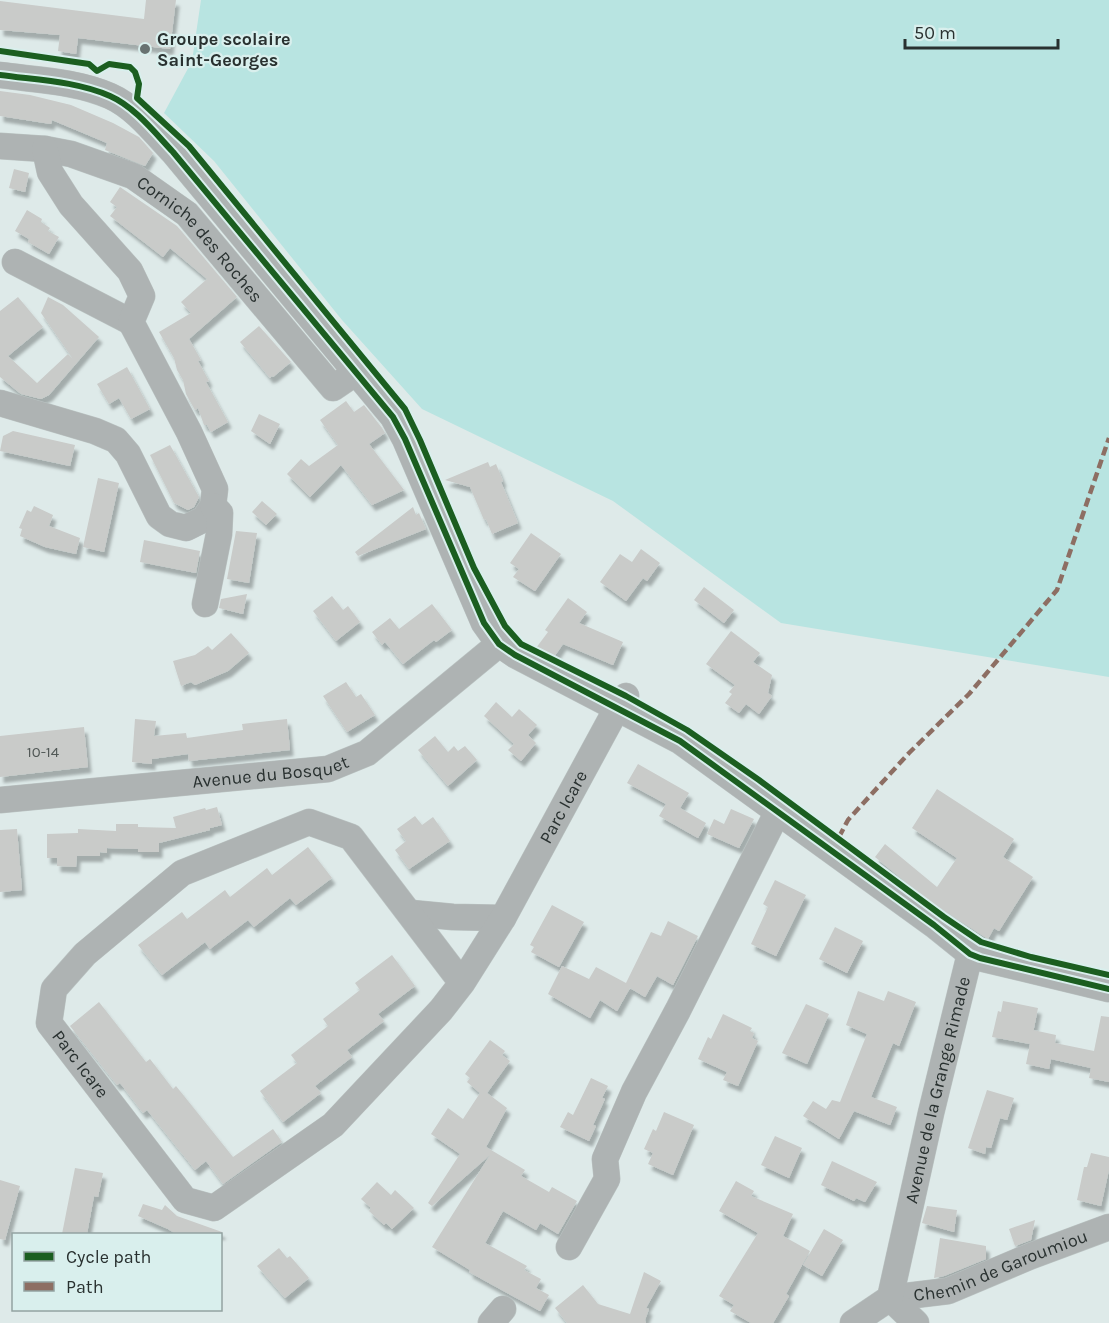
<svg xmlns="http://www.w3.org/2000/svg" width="1109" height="1323" font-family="Karla,sans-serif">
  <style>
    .green { fill: #b8e4e1 }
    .building { fill: #c9cbc9; filter: url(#shadow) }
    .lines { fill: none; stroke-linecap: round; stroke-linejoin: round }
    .minor-casing { stroke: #bbc4c3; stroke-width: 27 }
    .minor { stroke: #aeb3b3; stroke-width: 26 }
    .quiet { stroke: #8d6e63; stroke-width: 4.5; stroke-dasharray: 9 4.5; stroke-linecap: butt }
    .cycleway-casing { stroke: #d9efed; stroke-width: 10 }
    .cycleway { stroke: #1b5e20; stroke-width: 6 }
    .poi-dot { fill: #687271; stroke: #d9efed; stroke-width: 2 }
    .labels { text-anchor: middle; stroke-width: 4.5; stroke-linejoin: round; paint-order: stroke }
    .number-label { font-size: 15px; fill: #515856 }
    .poi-label { font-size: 18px; font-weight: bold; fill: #293130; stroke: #d9efed; text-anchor: start }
    .street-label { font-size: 18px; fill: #293130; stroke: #d9efed }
  </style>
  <defs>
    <filter id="shadow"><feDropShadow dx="3.5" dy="6" stdDeviation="1.5" flood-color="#0004"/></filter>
  </defs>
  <rect width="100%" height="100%" fill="#deeae9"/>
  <path class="green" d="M201,0H1109V677L781,623L613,501L422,409L342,320L214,161L164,113L192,61Z"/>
  <path class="building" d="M146,0H176L170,49L78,38L76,54L58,51L60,35L0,30V1L144,19Z
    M0,91L30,95L71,105L113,123L139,137L153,153L145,166L105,150L107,143L52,120L51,124L0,116Z
    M14,169L29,173L25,192L9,188Z
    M120,187L177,226L237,297L189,339L201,360L198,361L209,381L206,382L228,422L211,432L207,425H204L198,408L195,410L186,394L183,380L177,370L174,358L159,332L191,313L181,302L207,279L170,248L163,257L110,216L117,207L110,202Z
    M27,210L42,219L41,222L50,228L48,231L59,237L49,254L28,242L29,239L15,231Z
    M18,297L43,327L8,356L37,383L68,354L73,359L41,313L48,297L63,305L99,337L49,395L41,399L21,394L0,377V311Z
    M259,326L291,362L273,377L272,376L270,378L240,342Z
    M127,367L150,409L131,419L119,398L109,404L97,384Z
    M346,401L354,412L364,405L382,428L385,433L369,444L404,490L372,505L341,465L310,497L287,474L301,459L309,466L338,445L320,420Z
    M259,414L280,424L270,444L251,431Z
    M13,431L75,445L70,466L0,451L3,436Z
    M170,445L199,497L194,507L188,510L174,503L150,455Z
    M488,462L490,467L496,464L503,481L501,482L518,523L492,534L486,519L484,520L470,487L445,480Z
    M98,478L119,483L104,552L83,547Z
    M262,501L277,514L266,525L252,512Z
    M34,506L53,515L49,526L80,538L76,554L45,547L20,536L22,529L19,528L27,510L31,512Z
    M413,507L416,515L419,513L426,529L358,556L355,552Z
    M236,531L257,533L249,583L227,579Z
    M531,533L561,554L535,591L513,577L519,569L510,563Z
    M144,540L200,551L196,573L140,562Z
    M641,549L660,563L647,581L643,578L626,601L600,582L620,554L632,562Z
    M704,587L734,610L724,623L694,600Z
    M247,594L243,614L219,608L221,599Z
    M332,596L343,610L348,606L360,622L336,641L313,611Z
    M568,598L587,612L579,623L623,642L613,665L563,644L554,657L536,648L548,632L545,630Z
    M432,604L452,630L436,642L434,640L403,664L385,642L382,645L372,632L390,618L399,629Z
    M731,631L760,653L753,662L772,675L768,693L772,696L759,714L746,704L739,713L725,703L732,694L729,692L735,685L706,664Z
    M231,633L249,653L228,671L195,685L191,682L181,686L173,661L195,655L208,646L212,650Z
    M346,682L356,697L361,694L375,715L347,732L323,696Z
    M496,702L512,717L519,709L537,725L528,735L536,743L521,761L508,750L514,744L484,716Z
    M135,719L156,721L154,736L186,733L187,738L243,730L242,724L287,719L290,750L189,761L188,754L152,759V764L132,762Z
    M84,727L88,767L0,777V736Z
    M435,736L448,752L454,746L458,751L465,746L477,760L448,786L418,750Z
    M638,764L689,793L680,808L706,823L698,838L659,816L666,804L627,783Z
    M937,789L1014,839L1003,857L1033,877L999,931L994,928L988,939L929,901L875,857L885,844L937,887L957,858L912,828Z
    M217,807L222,825L210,828V830L159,843V852H138V849L107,848V853L100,852V856H77L76,867L57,866V858H47V834L78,833V829L116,831V824H138V827L176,828L173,817L205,808L206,810Z
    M731,809L754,819L739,848L707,834L714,819L724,824Z
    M415,816L422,825L433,817L450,841L409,869L395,850L406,841L397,829Z
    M17,829L22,890L0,892V830Z
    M308,847L332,878L296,905L290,898L254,927L248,920L210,949L205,942L162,975L138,945L182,912L187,919L225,890L230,897L267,868L272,875Z
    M775,880L806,895L776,956L751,944L768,907L763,904Z
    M552,905L584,922L559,967L531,952L534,947L530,945Z
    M668,921L698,936L673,985L657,976L645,997L630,988L617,1011L600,1000L590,1018L548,994L562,966L589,979L596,967L626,983L651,932L661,936Z
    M835,927L863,941L847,973L819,959Z
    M392,955L415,986L378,1014L384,1021L347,1050L352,1057L315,1086L321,1093L283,1122L260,1091L297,1063L291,1055L328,1026L323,1019L360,990L355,983Z
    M858,991L884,1001L888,991L916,1002L899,1046L893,1043L871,1097L897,1107L890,1125L854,1111L839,1139L803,1116L813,1101L826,1109L832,1100L840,1102L867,1034L846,1025Z
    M1003,1001L1038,1008L1033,1033V1030L1056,1035L1055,1043L1094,1051L1101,1016L1109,1017V1082L1089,1078L1091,1068L1051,1059L1049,1069L1026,1064L1030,1044L992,1037L998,1011L1001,1012Z
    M99,1002L146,1062L150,1059L173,1089L176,1086L233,1157L273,1129L282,1142L223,1184L206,1161L195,1170L147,1110L143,1113L120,1083L117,1085L70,1026Z
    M806,1004L829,1014L807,1064L782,1053Z
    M723,1014L752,1028L750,1031L754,1033L752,1038L758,1041L738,1086L723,1080L727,1072L698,1059L708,1037L711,1039Z
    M490,1040L505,1051L502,1055L510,1061L487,1093L507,1108L486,1147L525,1170L521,1176L549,1192L552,1187L577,1201L558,1234L540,1223L536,1230L503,1211L485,1243L527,1266L524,1270L541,1279L536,1288L549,1295L540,1311L469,1272L470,1270L432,1247L490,1155L432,1206L428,1203L460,1154L431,1134L448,1108L463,1119L480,1093L467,1082L470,1078L465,1074Z
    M591,1078L608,1086L602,1098L605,1099L593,1125L596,1126L589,1141L560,1127L568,1112L573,1115Z
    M987,1090L1014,1098L1007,1120L1000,1118L991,1148L986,1147L985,1154L968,1148Z
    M664,1112L694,1125L673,1175L648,1164L653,1153L644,1149L653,1129L656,1131Z
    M775,1136L802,1148L789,1178L761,1165Z
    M1091,1153L1109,1157V1170L1101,1206L1077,1200L1084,1167H1087Z
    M832,1161L877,1182L865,1202L856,1198L854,1201L821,1185Z
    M75,1168L103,1173L98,1197L94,1196L87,1234H62Z
    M0,1180L20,1186L5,1240L0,1239Z
    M736,1181L754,1191L751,1196L793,1214L783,1236L810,1251L786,1294L789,1296L773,1323H751L730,1311L734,1305L719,1296L758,1233L719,1211Z
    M377,1182L391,1195L395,1190L414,1208L392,1229L386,1223L384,1225L369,1211L371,1208L361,1199Z
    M143,1204L162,1210L165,1205L177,1216L222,1232V1234H176L168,1229L138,1216Z
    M927,1206L957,1210L954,1232L922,1223Z
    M1035,1220L1031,1240L1015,1246L1009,1229Z
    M824,1229L843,1240L822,1276L803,1265Z
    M940,1238L986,1246V1259L944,1276L934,1278Z
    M279,1248L287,1258L290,1256L309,1278L285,1298L257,1266Z
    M644,1272L661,1281L646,1308L649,1309L645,1320L646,1323H567L555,1308L583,1285L598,1304L630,1314Z"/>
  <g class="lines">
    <g class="minor-casing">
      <g id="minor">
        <path d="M0,75C36,80 76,81 110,96C135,107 155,133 173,152L393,417L405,439L484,623L499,644L515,655L680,741L934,925L970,954L980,958L1109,989"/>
        <path id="s1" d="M0,146L45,149L71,154L133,176L187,214L333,388L355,373"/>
        <path d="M15,262L131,322"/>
        <path d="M0,403L95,431L116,440L128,454L159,516L170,524L186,528L204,519L213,506L215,489L189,432L131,322L142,296L130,271L71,205L50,172L45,149"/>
        <path d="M205,604L219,534L220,513L213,506"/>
        <path id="s2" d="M0,800L328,769L367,753L499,644"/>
        <path d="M411,913L453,917L503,918"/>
        <path id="s3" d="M462,983L351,837L309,822L182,873L85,954L54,989L49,1023L185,1200L214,1208L333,1125L441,1010L462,983L503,918L617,708L626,696"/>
        <path d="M569,1247L607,1179L605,1159L634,1092L678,1010L778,811"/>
        <path id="s4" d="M890,1298L948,1291L1031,1256L1109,1227"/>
        <path d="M890,1298L916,1323"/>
        <path d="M491,1323L503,1309"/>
        <path id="s5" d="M853,1323L890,1298L931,1113L970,954"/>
      </g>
    </g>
    <use href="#minor" class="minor"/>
    <path class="quiet" d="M839,837L848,820L909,753L969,694L1057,590L1109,438"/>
    <g class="cycleway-casing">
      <path id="cycleway" d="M0,51L89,64L97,71L109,64L130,67L135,72L139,84L137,98L189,146L405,409L420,440L474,568L505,626L521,644L626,696L687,730L759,780L944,917L981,942L1031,957L1109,975
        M0,75C36,80 76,81 110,96C135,107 155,133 173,152L393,417L405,439L484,623L499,644L515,655L680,741L934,925L970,954L980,958L1109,989"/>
    </g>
    <use href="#cycleway" class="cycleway"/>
  </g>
  <circle class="poi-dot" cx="145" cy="49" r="6"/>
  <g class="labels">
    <g class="number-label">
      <text x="43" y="757">10-14</text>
    </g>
    <g class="poi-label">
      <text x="157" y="45">Groupe scolaire<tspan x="157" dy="21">Saint-Georges</tspan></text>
    </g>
    <g class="street-label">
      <text dy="6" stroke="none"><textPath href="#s1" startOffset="230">Corniche des Roches</textPath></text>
      <text dy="6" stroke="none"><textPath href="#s2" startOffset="272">Avenue du Bosquet</textPath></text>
      <text dy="6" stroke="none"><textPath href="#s3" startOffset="1366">Parc Icare</textPath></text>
      <text dy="6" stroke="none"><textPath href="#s3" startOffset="624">Parc Icare</textPath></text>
      <text dy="6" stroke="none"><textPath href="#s5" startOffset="258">Avenue de la Grange Rimade</textPath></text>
      <text dy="6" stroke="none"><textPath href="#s4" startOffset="116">Chemin de Garoumiou</textPath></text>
    </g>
  </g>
  <rect x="12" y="1233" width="210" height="78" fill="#d9efed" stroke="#93a3a1" stroke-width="1.5"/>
  <rect x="24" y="1252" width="30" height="9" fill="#1b5e20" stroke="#93a3a1" stroke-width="1.5"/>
  <text x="66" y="1263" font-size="18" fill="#293130">Cycle path</text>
  <rect x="24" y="1282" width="30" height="9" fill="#8d6e63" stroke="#93a3a1" stroke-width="1.5"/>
  <text x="66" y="1293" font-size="18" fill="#293130">Path</text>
  <path d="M905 39v9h153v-9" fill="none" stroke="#293130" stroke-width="3"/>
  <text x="914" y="39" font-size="18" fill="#293130" stroke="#d9efed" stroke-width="4.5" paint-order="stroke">50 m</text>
</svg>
